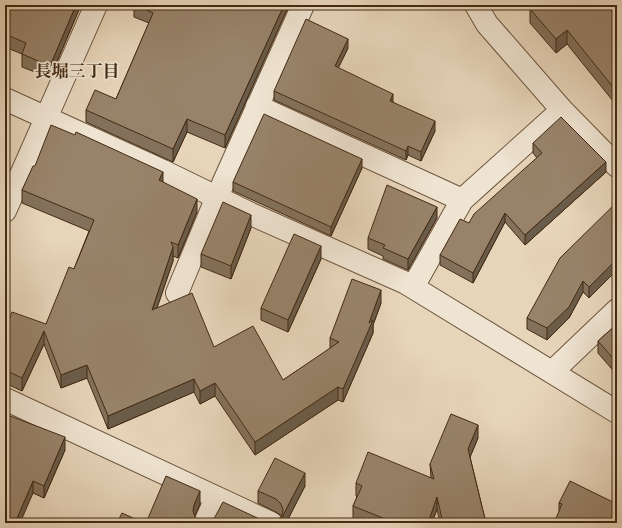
<svg xmlns="http://www.w3.org/2000/svg" width="622" height="528" font-family="'Sorts Mill Goudy','Noto Serif JP',serif">
  <style>
    .lines { fill: none; stroke-linecap: round; stroke-linejoin: round }
    .minor-casing { stroke: #6c553d; stroke-width: 24 }
    .minor { stroke: #efe4d2; stroke-width: 22 }
    .wall { fill: #83715b; stroke: #432a13 }
    .shaded-wall { fill: #6a5c4a; stroke: #432a13 }
    .building { fill: #98836a; stroke: #432a13 }
    .labels { text-anchor: middle; stroke-width: 3.5; stroke-linejoin: round; paint-order: stroke }
    .neighbourhood-label { font-size: 17px; font-weight: bold; fill: #432a13; stroke: #efe4d2 }
  </style>
  <rect width="100%" height="100%" fill="#e7d5ba"/>
  <filter id="stains"><feTurbulence type="fractalNoise" baseFrequency=".005" numOctaves="4"/><feColorMatrix values="0 0 0 0 .2 0 0 0 0 .09 0 0 0 0 .02 0 0 0 .5 -.17"/></filter>
  <radialGradient id="worn" r=".72"><stop offset=".6" stop-color="#630" stop-opacity="0"/><stop offset="1" stop-color="#630" stop-opacity=".3"/></radialGradient>
  <g class="lines">
    <g class="minor-casing">
      <path id="minor" d="M476,5L487,24L562,110L617,166
        M5,99L163,171L251,214L406,283L617,412
        M257,106L462,200
        M5,211L96,5
        M413,287L462,200L562,110
        M177,293L217,197L303,5
        M552,372L617,310
        M5,399L271,523
        M205,523L216,498"/>
    </g>
    <use href="#minor" class="minor"/>
  </g>
  <path class="wall" d="M5,5H81L50,78L22,67V54L5,47Z
    M134,5H289L225,148L187,132L173,162L86,122V110L116,99L149,23L134,17Z
    M532,5H617V114L613,109V101L567,44L556,53L530,23V9L533,6Z
    M348,48L338,68L393,102L435,131L421,161L408,155L406,160L274,100V91Z
    M533,143L606,172L525,245L505,222L473,283L440,265V255L469,223L537,158L533,153Z
    M35,166L163,182L197,212L178,258L173,256V261L157,307L214,347L283,380L330,349V338L381,303L373,325V333L343,402L338,400L255,455L215,396L200,404L194,392L108,429L87,378L61,388L44,344L22,391L5,383V330L46,324L74,269L89,231L22,203V190Z
    M362,168L331,236L233,191V182Z
    M617,202V270L589,298L583,292L569,318L547,340L527,329V318Z
    M437,218L408,270L383,259V256L368,249V238Z
    M251,228L231,279L201,267V254Z
    M321,259L288,332L261,320V308Z
    M617,324V375L598,353V341Z
    M5,414L65,450L44,498L33,493Z
    M478,438L470,457L486,523H440L437,509L432,523H365L353,518V506L357,497L356,496V483L431,478L430,464Z
    M305,486L286,523H146L200,504L194,516L200,522L206,523L266,522L272,523L278,520L282,516L276,512L258,503V491Z
    M559,503L617,504L559,512Z"/>
  <path class="shaded-wall" d="M76,5H81L50,78V66Z
    M284,5H289L225,148V135Z
    M567,30V44L556,53V39Z
    M348,39V48L335,75V66Z
    M393,94V103L390,101Z
    M187,119V132L173,162V149Z
    M435,121V131L421,161V152Z
    M408,146V155L406,160V151Z
    M362,159V168L331,236V227Z
    M606,162V172L525,245V235Z
    M163,172V185L159,180Z
    M197,199V212L178,258V245Z
    M437,207V218L408,270V259Z
    M505,213V222L473,283V273Z
    M251,215V228L231,279V266Z
    M321,246V259L288,332V320Z
    M173,247V261L152,323V310Z
    M617,259V270L589,298V287Z
    M583,281V292L569,318L547,340V328Z
    M381,290V303L373,325V333L343,402V389Z
    M44,331V344L22,391V378Z
    M87,365V378L61,388V375Z
    M194,379V392L108,429V416Z
    M215,383V396L200,404V391Z
    M338,387V400L255,455V442Z
    M478,425V438L468,462V449Z
    M65,437V450L44,498V486Z
    M305,473V486L286,523H279Z
    M33,481V493L20,523H15Z
    M200,491V504L194,518L193,511L194,505Z
    M437,497V509L432,523H428Z"/>
  <path class="building" d="M5,5H76L50,66L22,54L26,43L5,34Z
    M136,5H284L225,135L187,119L173,149L86,110L95,90L116,99L153,13Z
    M534,5H617V100L613,95L617,92L567,30L556,39L530,9Z
    M306,19L348,39L335,66L393,94L390,101L435,121L421,152L408,146L406,151L274,91Z
    M264,114L362,159L331,227L233,182Z
    M561,117L606,162L525,235L505,213L473,273L440,255L460,219L469,223L474,214L542,153L533,143Z
    M51,125L75,135L76,132L163,172L159,180L197,199L178,245L171,242L173,247L152,310L192,293L214,347L253,326L283,380L339,342L330,338L352,279L381,290L369,323L373,320L343,389L338,387L255,442L215,383L200,391L194,379L108,416L87,365L61,375L44,331L22,378L5,370V330L12,312L46,324L69,267L74,269L94,220L22,190L33,166H35Z
    M387,185L437,207L408,259L383,248L385,245L368,238Z
    M223,202L251,215L231,266L201,254Z
    M617,202V259L589,287L583,281L569,307L547,328L527,318L560,258Z
    M294,234L321,246L288,320L261,308Z
    M617,324V363L598,341Z
    M5,414L65,437L44,486L33,481L15,523H5Z
    M451,414L478,425L468,449L482,507L486,523H443L437,497L428,523H389L390,521L353,506L362,486L356,483L368,452L434,479L430,464Z
    M275,458L305,473L279,523H197L187,518L185,523H146L166,476L200,491L194,505L193,511L195,517L200,522L206,523L213,520L216,515L223,502L266,522L272,523L278,520L282,515L283,510L281,504L276,499L258,491Z
    M570,481L617,504V523H554L562,504L559,503Z
    M122,513L144,523H117Z"/>
  <g class="labels">
    <g class="neighbourhood-label">
      <text x="77" y="77">長堀三丁目</text>
    </g>
  </g>
  <rect width="622" height="528" fill="none" stroke="#e7d5ba" stroke-width="20"/>
  <rect x="6" y="6" width="610" height="516" fill="none" stroke="#432a13" stroke-width="2"/>
  <rect x="10" y="10" width="602" height="508" fill="none" stroke="#432a13"/>
  <rect width="100%" height="100%" filter="url(#stains)"/>
  <rect width="100%" height="100%" fill="url(#worn)"/>
</svg>
